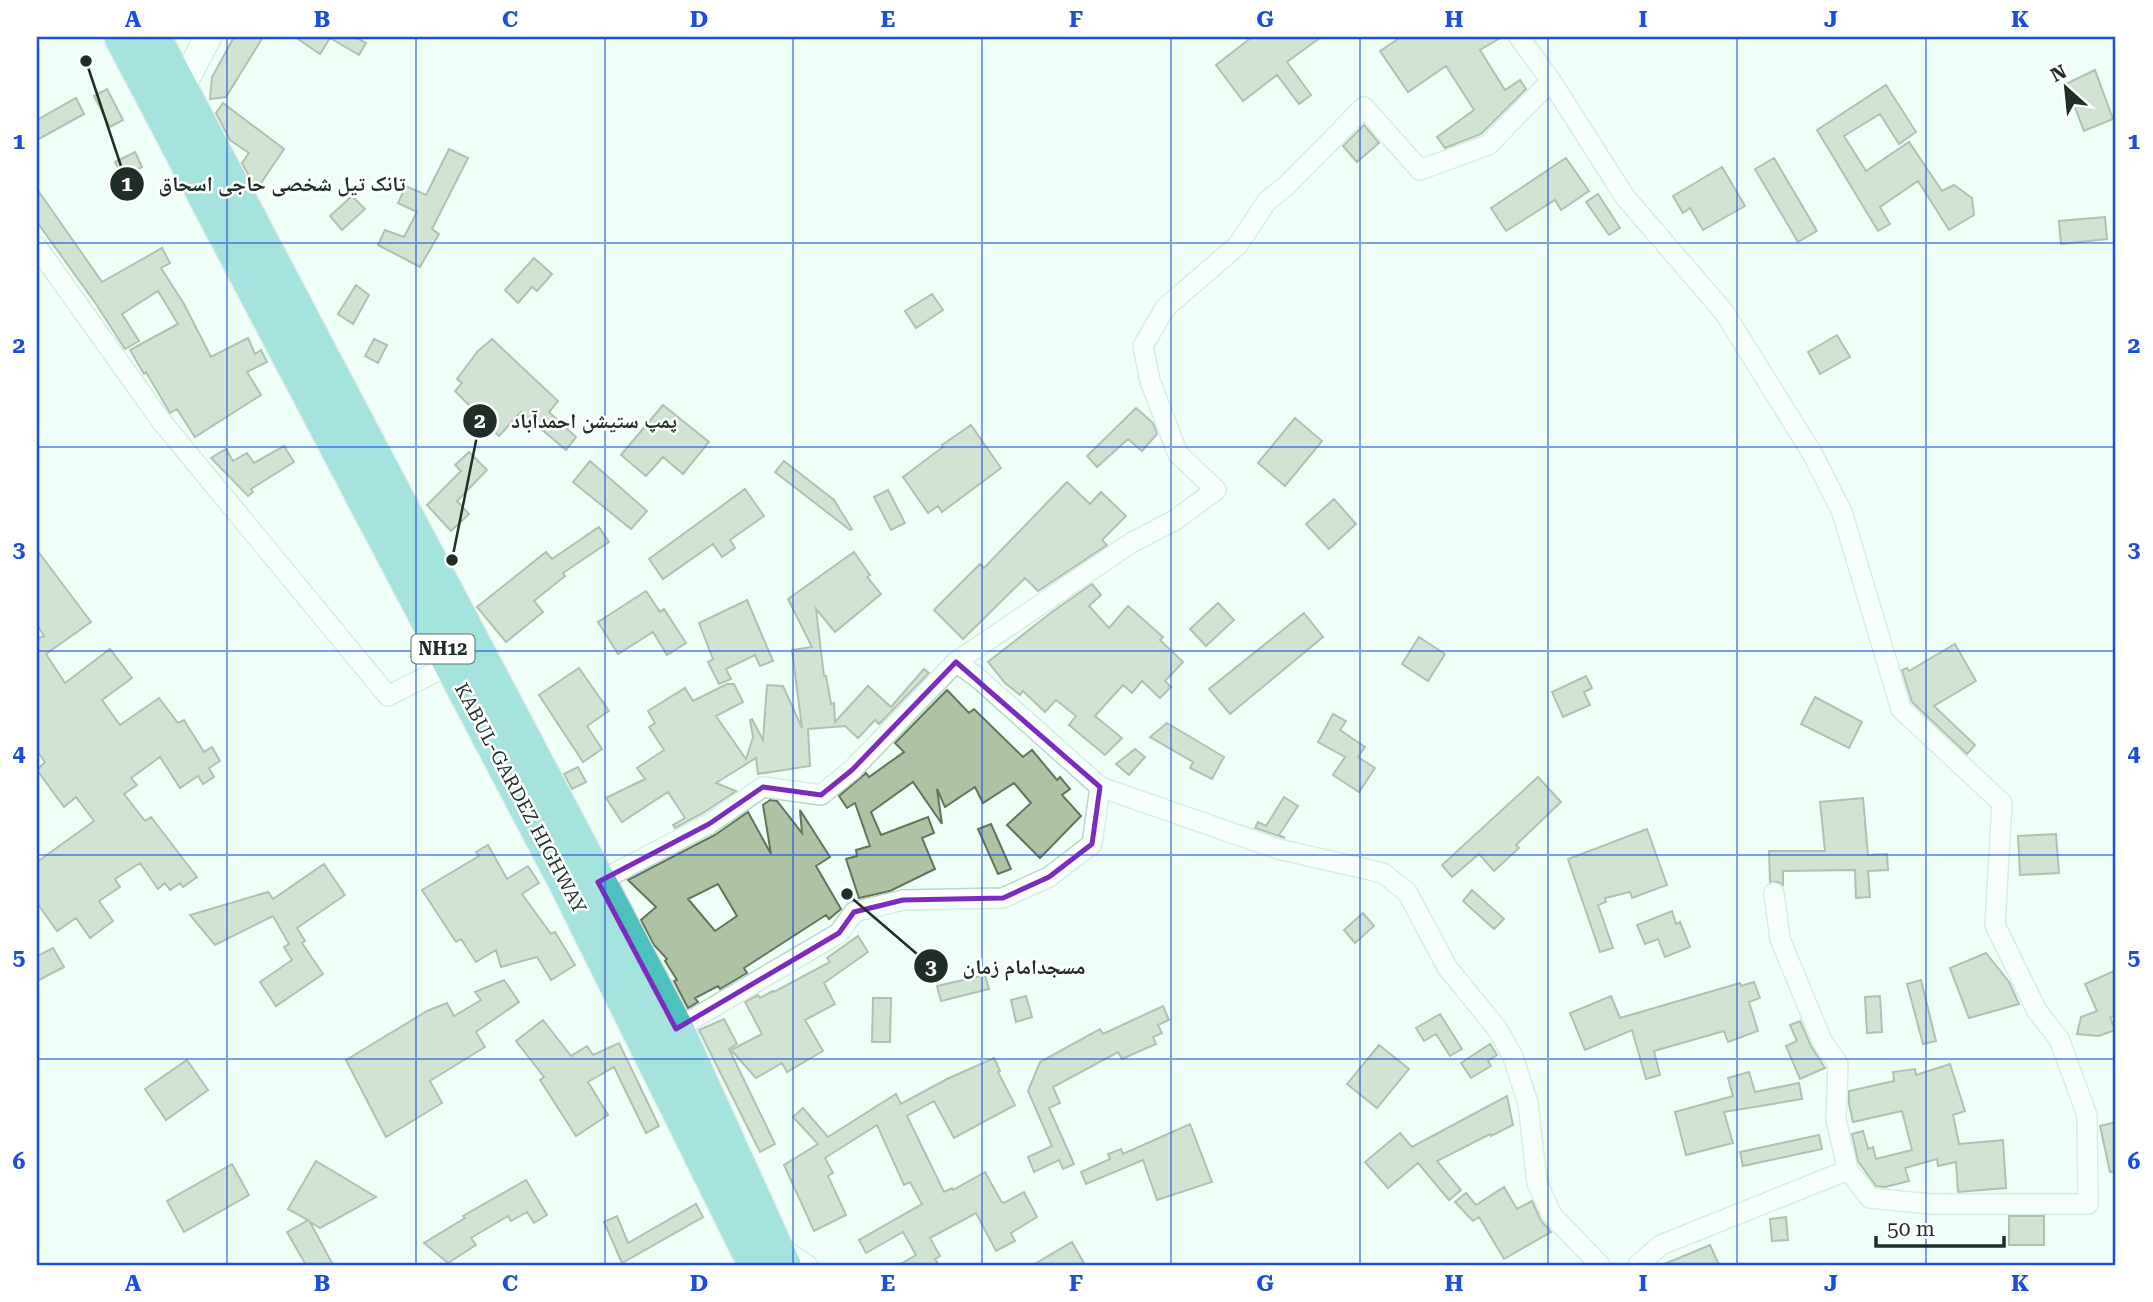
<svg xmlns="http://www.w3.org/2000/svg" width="2153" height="1302" font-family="'Roboto Serif','Noto Naskh Arabic',serif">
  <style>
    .building { fill: #aec2a4; stroke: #637559; stroke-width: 2; fill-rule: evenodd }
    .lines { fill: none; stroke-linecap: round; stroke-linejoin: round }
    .street-casing { stroke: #b4dac8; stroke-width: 22 }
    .secondary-casing { stroke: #b4dac8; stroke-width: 29 }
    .highway-casing { stroke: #d7d9d8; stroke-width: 38 }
    .street { stroke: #fff; stroke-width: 19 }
    .secondary { stroke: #fff; stroke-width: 26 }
    .highway { stroke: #4cc1be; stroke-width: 35 }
    .marked { fill: none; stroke: #7b2cbf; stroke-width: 5; stroke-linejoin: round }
    .grid { fill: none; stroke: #1d4ed8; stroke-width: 2; stroke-opacity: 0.55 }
    .labels { text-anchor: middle; stroke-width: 5; stroke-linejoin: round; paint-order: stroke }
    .shield { fill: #fff; stroke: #626d68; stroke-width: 2 }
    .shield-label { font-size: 18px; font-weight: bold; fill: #1f2e27 }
    .street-label { font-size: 19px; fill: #1f2e27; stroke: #fff }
    .leader { fill: none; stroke: #1f2e27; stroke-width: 2.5 }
    .callout-dot { fill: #1f2e27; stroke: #fff; stroke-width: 2.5 }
    .mark-label { font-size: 21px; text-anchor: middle; font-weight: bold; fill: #fff }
    .callout-label { font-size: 21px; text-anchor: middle; font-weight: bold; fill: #1f2e27; stroke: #fff; stroke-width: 5; stroke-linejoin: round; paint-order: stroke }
    .neatline { fill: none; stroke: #1d4ed8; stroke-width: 2.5 }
    .grid-label { font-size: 23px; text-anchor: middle; font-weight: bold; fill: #1d4ed8 }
  </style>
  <rect width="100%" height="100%" fill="#effff7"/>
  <path class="building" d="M234,37H263L226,97L210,99L212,77Z
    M295,37H355L366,43L359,55L330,38L320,54Z
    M1252,37H1321L1287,62L1311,95L1299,104L1277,75L1243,101L1216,65Z
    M1401,37H1502L1480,50L1505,90L1520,80L1526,89L1481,134L1445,148L1437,137L1474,110L1446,66L1408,92L1380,51Z
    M2095,70L2113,119L2084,131L2066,84Z
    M1886,85L1916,132L1899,144L1880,114L1844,136L1866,171L1909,142L1942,191L1954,185L1972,198L1974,215L1949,230L1918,181L1880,207L1890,224L1878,231L1817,130Z
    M107,89L123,120L110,127L94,96Z
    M76,98L84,114L37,140V120Z
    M223,103L284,149L259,186L251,180L242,163L249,153L230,140L216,113Z
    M1364,125L1379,143L1357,162L1343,146Z
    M449,149L468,158L432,229L439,234L420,267L378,245L385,230L404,237L417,212L398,203L406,186L426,195Z
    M135,152L142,167L123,177L115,162Z
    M1566,158L1589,191L1561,210L1555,200L1506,231L1491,208Z
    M1774,158L1817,231L1798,242L1755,169Z
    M1722,167L1745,206L1703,230L1690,208L1683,213L1673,196Z
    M37,189L102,282L162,248L170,263L161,268L184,304L211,357L248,338L255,354L261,350L267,362L247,372L261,395L195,437L177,409L170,413L146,372L144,374L130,350L178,324L158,291L122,314L139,341L125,349L96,304L37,222Z
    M1598,194L1620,228L1609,235L1586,202Z
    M352,196L365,209L342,230L330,216Z
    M2105,217L2107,239L2061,244L2059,221Z
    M534,258L552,274L537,291L532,287L518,303L505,290Z
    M356,285L369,295L353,324L338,314Z
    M932,294L943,310L916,328L905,311Z
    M1837,335L1850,357L1820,374L1808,352Z
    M374,339L387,345L378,363L365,356Z
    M492,339L558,401L549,412L576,437L566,450L521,412L499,436L455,391L462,383L457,379L478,351Z
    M663,405L709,442L683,474L663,457L646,476L621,455Z
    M1136,408L1153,423L1157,434L1142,451L1128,439L1097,467L1087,456Z
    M1295,418L1322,441L1285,486L1258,463Z
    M971,425L1001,468L942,512L938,506L928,513L903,477L943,447L942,445Z
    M284,446L294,462L251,489L253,492L248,496L211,458L226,449L233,461L247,453L254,463Z
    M469,452L487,470L457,501L469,514L451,531L427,505L461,471L455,465Z
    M590,461L647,511L631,529L573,482Z
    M784,461L834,500L852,529L850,530L775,472Z
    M1067,482L1090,504L1101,492L1126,516L1102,540L1107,545L1038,591L1025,578L963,639L934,610L980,564L984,568Z
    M745,489L764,516L730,540L735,548L722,557L713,544L663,579L649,559Z
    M888,490L905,523L891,530L874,497Z
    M1334,499L1356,524L1329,549L1306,524Z
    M599,527L609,542L563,573L565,576L534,601L543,612L506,642L477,607L546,552L552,559Z
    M37,550L91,622L46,654L65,683L110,649L132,678L102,700L120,725L159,698L178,723L184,720L204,752L212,747L220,761L209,768L214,777L203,784L198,776L180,788L160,757L131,778L137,785L124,794L145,821L151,817L197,877L183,887L180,883L170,890L165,883L158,889L140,863L115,879L120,887L99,901L113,921L90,938L76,918L57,931L37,903V862L94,821L76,797L64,807L37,770L45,762L37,751V639L44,636L37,625Z
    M854,552L870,575L867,577L881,594L835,632L816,609L824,676H826L831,704L834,703L835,722L868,686L891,707L924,669L929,673L879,724L875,720L858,738L845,726L808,729L810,766L758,774L756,758L716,783L736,791L703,813L675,828L673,825L685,818L668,792L622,822L606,798L645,779L637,768L664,750L649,727L655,723L648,711L685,688L693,701L727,684H734L743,702L716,716L746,759L753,737L750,720L752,719L763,740L767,685L783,686L802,728L792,650L812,647L788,599Z
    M1092,584L1101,595L1089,606L1109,628L1128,606L1163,637L1160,640L1183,662L1165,681L1171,687L1160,698L1142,681L1132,693L1123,685L1095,716L1122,738L1105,755L1069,725L1076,716L1056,700L1045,712L1023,691L1020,695L1005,683L988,662L1052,612Z
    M646,591L660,612L664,609L686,643L667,655L653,632L618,654L598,622Z
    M747,600L773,661L760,666L755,655L726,669L731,679L719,684L708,662L713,659L699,623Z
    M1218,603L1234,620L1206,646L1190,629Z
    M1304,613L1323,637L1230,714L1209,689Z
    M1419,637L1445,654L1428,681L1402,664Z
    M1955,644L1976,681L1934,706L1975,745L1967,754L1912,702L1902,670L1907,668L1909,671Z
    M579,668L609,711L587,726L602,749L583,762L539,695Z
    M1586,676L1592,688L1584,692L1590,705L1563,717L1552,692Z
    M947,690L969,713L974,709L1023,757L1032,750L1057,780L1060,777L1070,789L1062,795L1081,816L1040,858L1007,825L1031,803L1014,783L983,803L975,787L945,807L937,789L942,824L913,782L871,812L881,835L928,817L934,833L922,838L935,869L890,891L859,898L846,859L857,856L856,850L870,846L855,803L847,808L839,796L866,773L869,777L904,752L895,743Z
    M1815,697L1862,722L1849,748L1801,724Z
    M1333,714L1346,721L1340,730L1365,747L1358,757L1375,768L1359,792L1333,775L1345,757L1318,742Z
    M1167,723L1224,757L1212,779L1190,768L1193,762L1150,737Z
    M1135,749L1145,757L1129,775L1116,764Z
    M578,767L586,782L572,789L564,774Z
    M1538,777L1561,802L1516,845L1519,848L1494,871L1479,854L1452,877L1442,865Z
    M1284,797L1298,806L1279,835L1285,838L1255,828L1258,822L1266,826Z
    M1863,798L1868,855L1887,854L1888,870L1868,871L1870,897L1856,898L1855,870L1783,871V885L1778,882H1770L1769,851H1825L1820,802Z
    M770,800L777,801L802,833L800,810L830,857L816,866L841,909L829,919L826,915L744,968L747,973L720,989L718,986L695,998L698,1002L688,1008L674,981L677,980L665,961L667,959L654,945L641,920L656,907L628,880L715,835L748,812L771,854L763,805ZM718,884L737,916L715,931L688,899Z
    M991,824L1011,869L998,874L978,829Z
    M1647,829L1667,885L1632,898L1630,892L1605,898L1606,902L1598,905L1613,948L1600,952L1568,859Z
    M2056,834L2059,873L2020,875L2018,836Z
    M488,845L507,879L528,866L539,883L522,894L551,934L555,932L575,965L551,980L537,957L501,967L496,950L476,962L461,939L456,942L422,890L479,856L476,852Z
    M324,864L345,895L297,928L305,941L302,943L323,974L276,1006L260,982L292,960L284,947L289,944L273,916L215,945L190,915L268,892L273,899Z
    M1472,890L1504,919L1494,929L1463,901Z
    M1672,911L1676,924L1680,922L1690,947L1665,957L1658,939L1645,944L1637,925Z
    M1363,913L1374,926L1355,943L1344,930Z
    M858,936L868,952L824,983L835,1004L805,1020L823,1051L787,1072L782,1063L756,1078L731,1050L762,1034L745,1002L758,995L760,998L773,991L774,992L830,962L827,958Z
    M53,948L64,967L37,981V956Z
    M1986,953L2009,982L2019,1004L1969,1018L1950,968Z
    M2116,970V1015L2110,1017L2115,1030L2099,1036L2077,1034L2081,1017L2097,1011L2085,984Z
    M985,975L989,989L941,1001L937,986Z
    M504,980L519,1002L476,1032L485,1047L430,1081L442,1103L386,1137L346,1060L427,1011L447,1003L454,1016L481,1000L475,992Z
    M1921,980L1936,1041L1923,1044L1907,984Z
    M1754,982L1760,998L1749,1002L1758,1031L1728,1042L1724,1031L1654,1051L1660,1075L1646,1079L1632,1030L1585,1050L1570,1013L1611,996L1620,1018L1740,983L1741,986Z
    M1026,996L1032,1017L1016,1022L1011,1000Z
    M1880,996L1882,1032L1867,1033L1865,997Z
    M873,998H891L890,1042H872Z
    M1163,1006L1169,1020L1158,1025L1162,1033L1153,1037L1156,1044L1122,1059L1118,1052L1053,1087L1060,1103L1049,1108L1074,1164L1063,1169L1059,1160L1034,1172L1028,1157L1052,1146L1028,1091L1040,1062L1100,1029L1103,1034Z
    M1440,1014L1462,1049L1450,1056L1436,1034L1424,1041L1416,1028Z
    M724,1019L737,1044L729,1049L775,1144L760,1152L699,1030Z
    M543,1020L571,1056L587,1046L593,1055L619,1043L659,1126L646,1133L614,1067L588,1082L608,1115L576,1136L540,1080L544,1077L516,1041Z
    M1800,1021L1811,1046L1825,1068L1800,1079L1786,1046L1797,1041L1790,1025Z
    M1490,1044L1497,1055L1488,1061L1491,1066L1471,1078L1461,1063Z
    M1379,1045L1409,1069L1377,1108L1347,1084Z
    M994,1058L1000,1071L998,1072L1015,1105L954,1138L934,1101L907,1116L944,1192L952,1188L953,1190L985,1172L1001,1201L1004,1203L1024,1192L1037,1217L1011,1233L1015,1241L996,1251L976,1213L930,1238L940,1256L935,1259L939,1265H899L916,1255L903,1232L866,1253L859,1240L922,1204L910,1182L904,1185L877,1125L825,1158L833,1173L828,1176L846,1215L814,1231L784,1165L818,1144L793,1117L803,1108L828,1137L896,1094L901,1104L947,1079Z
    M187,1060L208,1090L166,1120L145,1089Z
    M1950,1064L1965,1111L1953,1115L1959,1144L2003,1140L2006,1188L1958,1192L1956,1162L1938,1166L1937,1159L1905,1168L1909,1181L1885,1187L1876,1186L1858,1161L1852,1134L1863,1131L1868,1149L1873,1147L1876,1159L1912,1150L1902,1111L1853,1122L1849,1104V1091L1894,1081L1893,1072L1915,1069L1916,1075Z
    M1749,1072L1755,1092L1799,1083L1802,1099L1724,1112L1733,1143L1686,1155L1675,1112L1733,1096L1728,1078Z
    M1507,1096L1513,1125L1491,1136L1490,1134L1437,1161L1461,1190L1449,1200L1418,1163L1388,1188L1365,1162L1400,1133L1412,1147Z
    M2116,1122V1171L2110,1172L2100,1126Z
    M1190,1124L1212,1182L1157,1200L1143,1160L1086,1184L1081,1172L1110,1159L1108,1154L1121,1149L1123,1154Z
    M1819,1135L1822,1149L1743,1166L1740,1152Z
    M316,1161L376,1197L320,1228L310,1222L333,1265H306L287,1232L308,1220L288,1209Z
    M232,1164L249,1195L184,1232L167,1201Z
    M526,1180L547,1215L534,1223L527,1212L511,1221L508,1216L471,1238L476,1245L448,1263L424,1243L465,1218L463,1216Z
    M1504,1187L1517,1209L1532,1201L1541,1221L1551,1232L1504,1259L1479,1217L1473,1221L1455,1202L1466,1193L1476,1205Z
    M696,1204L703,1217L622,1263L604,1222L617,1216L628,1243Z
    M2009,1216H2044V1245H2009Z
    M1786,1217L1788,1240L1772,1241L1770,1219Z
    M1072,1242L1085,1265H1033Z
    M1710,1245L1719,1265H1662Z"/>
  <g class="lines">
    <g class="street-casing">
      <path id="street" d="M1519,37L1551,81L1625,197L1724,312L1812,453L1842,512L1901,709L2002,803L1995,925L2037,1011L2059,1039L2087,1115L2088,1204H1930L1870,1198L1848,1170L1836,1120L1838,1064L1822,1041L1780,939L1774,893
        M37,247L162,422L388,696L451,664
        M956,662L978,678L1100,787L1278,849L1383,873L1407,892L1447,967L1498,1030L1513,1057L1528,1103L1537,1183L1552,1215L1600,1265
        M598,882L709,824L763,787L821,795L852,770L956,662L1131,543L1175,520L1216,490L1178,454L1150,381L1143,346L1165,308L1238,245L1267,201L1287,185L1364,107L1420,170L1488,145L1551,81
        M676,1029L839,933L854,912L903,900L1003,898L1049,877L1092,844L1100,787
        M778,1246L807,1265
        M1638,1265L1661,1245L1848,1170"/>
    </g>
    <g class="secondary-casing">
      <path id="secondary" d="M175,100L208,37"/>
    </g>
    <g class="highway-casing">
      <path id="highway" d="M122,37L564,878L756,1265
        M153,37L676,1029L783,1265"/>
    </g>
    <use href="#street" class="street"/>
    <use href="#secondary" class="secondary"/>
    <use href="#highway" class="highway"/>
  </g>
  <path d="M0 0H2153V1302H0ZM956,662L1100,787L1092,844L1049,877L1003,898L903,900L854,912L839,933L676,1029L598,882L709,824L763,787L821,795L852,770Z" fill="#effff7" fill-opacity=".55" fill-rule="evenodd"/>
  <path class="marked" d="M956,662L1100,787L1092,844L1049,877L1003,898L903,900L854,912L839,933L676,1029L598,882L709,824L763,787L821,795L852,770Z"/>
  <path class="grid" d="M227,37V1265M416,37V1265M605,37V1265M793,37V1265M982,37V1265M1171,37V1265M1360,37V1265M1548,37V1265M1737,37V1265M1926,37V1265M37,243H2116M37,447H2116M37,651H2116M37,855H2116M37,1059H2116"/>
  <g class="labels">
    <rect class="shield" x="411.5" y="634.5" width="63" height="29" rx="5"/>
    <g class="shield-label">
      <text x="443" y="655">NH12</text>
    </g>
    <g class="street-label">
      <text transform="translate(521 798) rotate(62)" y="7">KABUL-GARDEZ HIGHWAY</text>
    </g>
  </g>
  <path class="leader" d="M86 61L127 184M452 560L480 421M847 894L931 966"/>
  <g class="callout-dot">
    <circle cx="86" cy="61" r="7"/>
    <circle cx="452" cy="560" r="7"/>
    <circle cx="847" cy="894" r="7"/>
    <circle cx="127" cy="184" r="18"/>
    <circle cx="480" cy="421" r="18"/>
    <circle cx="931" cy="966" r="18"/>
  </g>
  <g class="mark-label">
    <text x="127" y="191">1</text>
    <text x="480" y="428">2</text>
    <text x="931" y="974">3</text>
  </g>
  <g class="callout-label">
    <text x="282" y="191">تانک تیل شخصی حاجی اسحاق</text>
    <text x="594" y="428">پمپ ستیشن احمدآباد</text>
    <text x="1024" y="974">مسجدامام زمان</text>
  </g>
  <rect width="2153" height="1302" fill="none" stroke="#ffffff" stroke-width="77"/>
  <g transform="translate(2066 88) rotate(333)" stroke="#ffffff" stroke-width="5" paint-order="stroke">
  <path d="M0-5L12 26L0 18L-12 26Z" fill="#1f2e27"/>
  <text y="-10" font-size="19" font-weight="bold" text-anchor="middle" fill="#1f2e27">N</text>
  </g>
  <path d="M1876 1236v10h128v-10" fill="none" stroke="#1f2e27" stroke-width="3.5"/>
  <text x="1887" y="1236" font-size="21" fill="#1f2e27" stroke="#ffffff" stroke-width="5" paint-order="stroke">50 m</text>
  <rect x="38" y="38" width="2076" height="1226" class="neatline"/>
  <g class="grid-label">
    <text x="133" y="27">A</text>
    <text x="322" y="27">B</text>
    <text x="510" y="27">C</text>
    <text x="699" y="27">D</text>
    <text x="888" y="27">E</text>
    <text x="1076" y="27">F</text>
    <text x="1265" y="27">G</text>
    <text x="1454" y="27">H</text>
    <text x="1643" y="27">I</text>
    <text x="1831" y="27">J</text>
    <text x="2020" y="27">K</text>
    <text x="19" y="149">1</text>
    <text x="2134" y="149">1</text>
    <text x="19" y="353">2</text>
    <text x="2134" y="353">2</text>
    <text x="19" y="557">3</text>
    <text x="2134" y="557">3</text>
    <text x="19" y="761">4</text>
    <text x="2134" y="761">4</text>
    <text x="19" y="965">5</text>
    <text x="2134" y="965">5</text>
    <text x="19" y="1169">6</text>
    <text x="2134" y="1169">6</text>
    <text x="133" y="1291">A</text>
    <text x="322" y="1291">B</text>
    <text x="510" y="1291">C</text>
    <text x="699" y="1291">D</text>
    <text x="888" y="1291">E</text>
    <text x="1076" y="1291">F</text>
    <text x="1265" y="1291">G</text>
    <text x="1454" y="1291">H</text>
    <text x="1643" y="1291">I</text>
    <text x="1831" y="1291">J</text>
    <text x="2020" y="1291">K</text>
  </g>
</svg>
